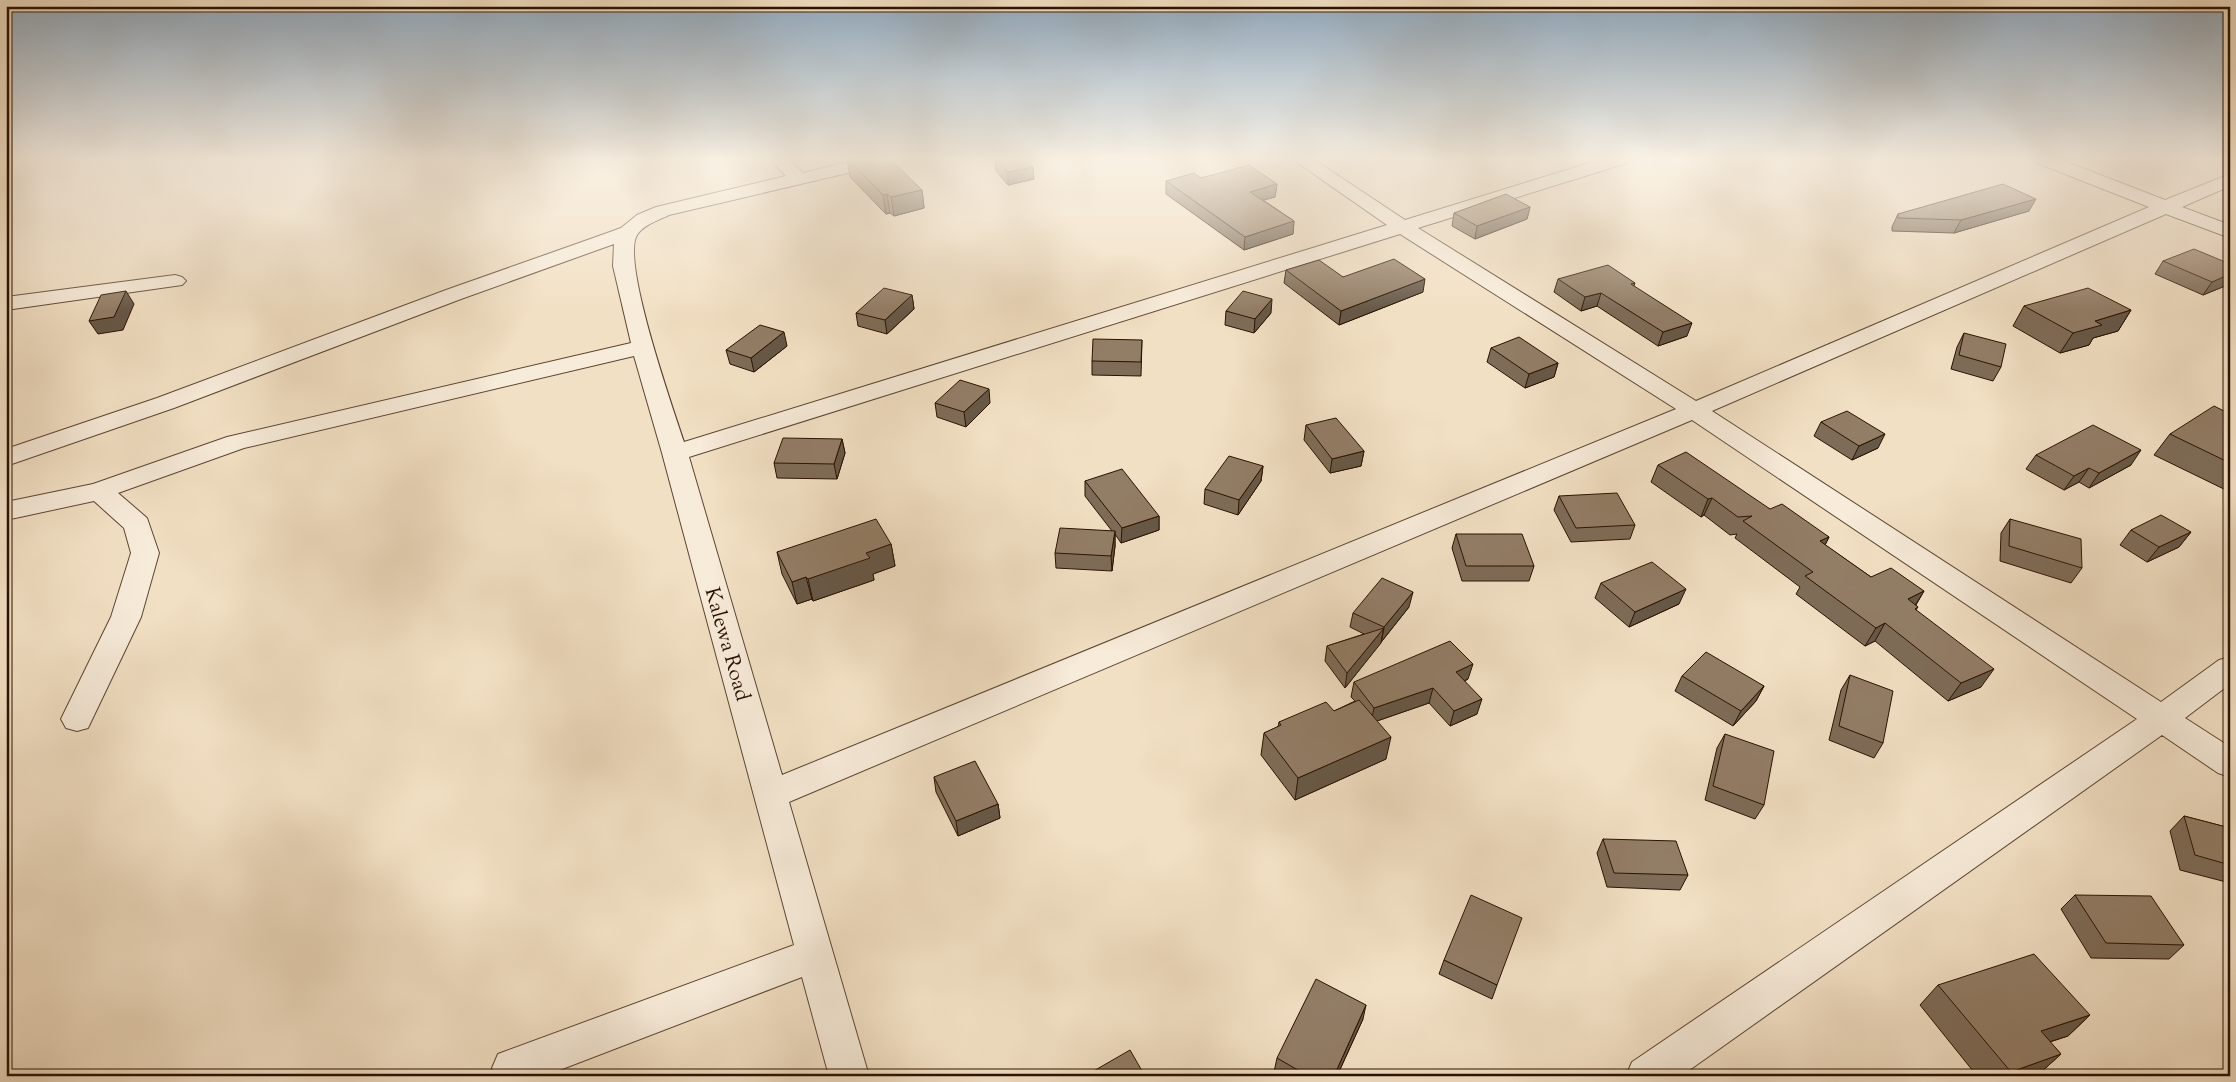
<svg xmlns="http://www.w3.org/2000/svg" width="2236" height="1082" font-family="'Sorts Mill Goudy',serif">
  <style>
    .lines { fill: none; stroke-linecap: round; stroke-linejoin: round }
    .minor-casing { stroke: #5c4532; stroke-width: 2 }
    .minor { fill: #f7ebd9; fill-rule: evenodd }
    .wall { fill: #7e6c58; stroke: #2a1101 }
    .shaded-wall { fill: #665847; stroke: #2a1101 }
    .building { fill: #927d66; stroke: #2a1101 }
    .labels { text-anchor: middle; stroke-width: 4.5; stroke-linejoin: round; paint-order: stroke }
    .street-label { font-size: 21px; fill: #2a1101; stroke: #f7ebd9 }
  </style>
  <rect width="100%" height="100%" fill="#f2e0c4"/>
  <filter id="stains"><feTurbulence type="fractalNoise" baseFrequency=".004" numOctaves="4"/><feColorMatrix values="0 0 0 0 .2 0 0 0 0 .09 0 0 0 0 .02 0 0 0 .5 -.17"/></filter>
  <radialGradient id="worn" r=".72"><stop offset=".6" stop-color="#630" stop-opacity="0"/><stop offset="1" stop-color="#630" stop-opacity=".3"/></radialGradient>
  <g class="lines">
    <g class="minor-casing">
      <path id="minor" d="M770,159H789L803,173L861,159H893L890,163L669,215C659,220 643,225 637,235C621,261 673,408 684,442L1387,225L1292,159H1313L1405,220L1602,159H1630L1627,163L1418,228L1696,401L2149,207L2037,163L2034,159H2059L2165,200L2230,174V186L2182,207L2230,225V238L2166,214L1712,411L2161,702L2219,660L2230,657V684L2185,718L2230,747V777L2218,773L2162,735L1681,1076H1626L1632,1062L2137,719L1692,420L789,802L869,1076H829L802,977L544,1076H495L492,1068L498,1054L794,945L662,453L634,356L244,448L118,493L147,518L159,553L141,617L88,728L77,731L66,728L61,719L111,617L131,553L124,528L94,501L6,520V502L93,484L227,437L631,343L613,266L614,244L461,299L174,408L6,466V449L157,398L446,290L596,237L621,228L637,215L656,207L786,176ZM1400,234L1676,409L782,775L689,457Z
        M175,275L182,277L186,281L182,285L6,310V297Z"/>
    </g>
    <use href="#minor" class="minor"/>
  </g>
  <path class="wall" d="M847,159L922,190L924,208L894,216L890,213L886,214L850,177Z
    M995,159L1034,179L1008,185L996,171Z
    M1201,178L1277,184L1275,197L1263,200L1294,221L1293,234L1244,250L1166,194V181Z
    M1530,207L1527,219L1475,239L1452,226L1454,213Z
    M2029,211L1954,233L1892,231V227L1898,214Z
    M2163,261L2230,264V284L2203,295L2155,274Z
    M1286,270L1343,277L1423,292L1339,325L1284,283Z
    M1558,279L1635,283L1634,286L1687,336L1658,346L1597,306L1581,311L1554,292Z
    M912,295L914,309L887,334L858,326L856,313Z
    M2024,306L2131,310L2118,331L2093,338L2089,345L2060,353L2013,326Z
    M1226,311L1271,313L1254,333L1225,325Z
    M1964,333L2001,367L1993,381L1951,369L1957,347Z
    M1142,340L1141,376L1092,375V361Z
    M787,346L754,372L730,364L726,350Z
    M1491,348L1558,363L1554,377L1525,388L1487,362Z
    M935,403H990L966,427L937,417Z
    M2230,414V492L2154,455L2170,434Z
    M1821,422L1878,448L1852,460L1814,436Z
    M1306,425L1364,451L1361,466L1330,473L1304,440Z
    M842,439L845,453L837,479L777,478L774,463Z
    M2036,455L2131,465L2089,488L2079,482L2064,490L2026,469Z
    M1658,465L1770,509L1829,537L1825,545L1871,577L1924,591L1916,605L1918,607L1916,610L1981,687L1948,701L1875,641L1865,646L1796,594L1800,587L1735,538L1737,534L1730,535L1704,515L1701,517L1651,482Z
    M1263,466L1261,481L1238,515L1204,504L1205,489Z
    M1085,481L1159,516V530L1121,543L1115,534V546L1112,571L1056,568L1055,553L1112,531L1085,496Z
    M1559,496L1635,525L1630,539L1571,542L1554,510Z
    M2010,519L2082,568L2071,583L2000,561L2001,533Z
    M2131,530L2191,532L2179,547L2147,562L2120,545Z
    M1456,534L1534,566L1529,581H1462L1452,548Z
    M891,544L895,566L873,574L874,580L813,601L812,599L797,604L782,574L777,552Z
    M1601,583L1679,604L1629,627L1595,598Z
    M1409,607L1345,688L1325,661L1327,646L1364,634L1350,627L1353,613Z
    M1850,675L1883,743L1874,758L1829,740L1841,690Z
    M1682,676L1764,686L1756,701L1733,726L1675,691Z
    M1468,679L1465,681L1477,714L1450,726L1429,703L1377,721L1386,759L1295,800L1261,755L1264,733L1278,727L1279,722L1334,711L1355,701L1351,697L1354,682Z
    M1725,734L1764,805L1755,819L1705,800L1717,748Z
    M934,777L998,804L1000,818L958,836L936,792Z
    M2184,816L2230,828V883L2180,870L2170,831Z
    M1603,839L1688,875L1680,890L1607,887L1597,853Z
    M2075,895L2184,945L2169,959L2091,958L2061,909Z
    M1444,960L1497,985L1492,999L1439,974Z
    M1938,985L2090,1015L2068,1036L2050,1042L2061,1054L2039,1074L2035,1076H1977L1920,1005Z
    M1363,1019L1337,1076H1281L1274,1072L1277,1058Z"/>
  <path class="shaded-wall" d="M1033,167L1034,179L1008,185V172Z
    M1277,184L1275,197L1249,204L1250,192Z
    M922,190L924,208L894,216L891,197Z
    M887,194L890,213L886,214L883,195Z
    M2036,199L2029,211L1954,233L1961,220Z
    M1530,207L1527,219L1475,239L1477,226Z
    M1294,221L1293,234L1244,250L1245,237Z
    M2230,274V284L2203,295L2212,282Z
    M1425,279L1423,292L1339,325L1341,311Z
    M126,291L134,304L123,330L98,334L89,321Z
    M1601,293L1597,306L1581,311L1585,297Z
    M912,295L914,309L887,334L885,320Z
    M1272,299L1271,313L1254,333L1255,319Z
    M2131,310L2118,331L2093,338L2089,345L2060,353L2073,333L2095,321Z
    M1692,323L1687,336L1658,346L1663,332Z
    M784,332L787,346L754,372L751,358Z
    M1558,363L1554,377L1525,388L1529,374Z
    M989,389L990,403L966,427L964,412Z
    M1885,434L1878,448L1852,460L1859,446Z
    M842,439L845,453L837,479L834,464Z
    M2141,450L2131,465L2089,488L2099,473Z
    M1364,451L1361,466L1330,473L1332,459Z
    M1263,466L1261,481L1238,515L1239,500Z
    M2089,468L2079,482L2064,490L2074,476Z
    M1712,498L1704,515L1701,517L1708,499Z
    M1159,516V530L1121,543L1122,528Z
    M1115,531V546L1112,571L1111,556Z
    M2191,532L2179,547L2147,562L2159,547Z
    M1829,537L1820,555V541Z
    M891,544L895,566L873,574L874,580L813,601L808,579L866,553Z
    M806,577L812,599L797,604L792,582Z
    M1686,589L1679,604L1629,627L1635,612Z
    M1924,591L1913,609L1908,599Z
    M1413,592L1409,607L1381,642L1384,627Z
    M1885,623L1875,641L1865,646L1876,628Z
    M1384,628L1381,643L1345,688L1347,673Z
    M1473,664L1468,679L1452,686L1456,672Z
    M1994,669L1981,687L1948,701L1961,683Z
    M1764,686L1756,701L1733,726L1741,711Z
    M1433,688L1429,703L1371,723L1374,708Z
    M1482,699L1477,714L1450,726L1454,711Z
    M1391,737L1386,759L1295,800L1298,778Z
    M998,804L1000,818L958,836L956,821Z
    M1366,1005L1363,1019L1337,1076H1334Z
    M2090,1015L2068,1036L2020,1051L2041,1031Z
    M2061,1054L2039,1074L2035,1076H2007L2011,1072Z"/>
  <path class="building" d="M848,159H890L922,190L891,197L887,194L883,195Z
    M996,159H1026L1033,167L1008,172Z
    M1249,165L1277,184L1250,192L1294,221L1245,237L1166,181L1194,173L1201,178Z
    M2003,184L2036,199L1961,220L1898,218V214Z
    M1506,194L1530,207L1477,226L1454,213Z
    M2194,249L2230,264V274L2212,282L2163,261Z
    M1394,259L1425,279L1341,311L1286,270L1319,260L1343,277Z
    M1608,265L1635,283L1631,284L1692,323L1663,332L1601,293L1585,297L1558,279Z
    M884,288L912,295L885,320L856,313Z
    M2088,288L2131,310L2095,321L2102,325L2073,333L2024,306Z
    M126,291L114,317L89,321L101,295Z
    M1243,291L1272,299L1255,319L1226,311Z
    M760,325L784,332L751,358L726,350Z
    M1964,333L2006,344L2001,367L1959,355Z
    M1519,337L1558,363L1529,374L1491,348Z
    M1093,339L1142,340L1141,362L1092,361Z
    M960,380L989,389L964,412L935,403Z
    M2214,406L2230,414V463L2170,434Z
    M1847,411L1885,434L1859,446L1821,422Z
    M1336,418L1364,451L1332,459L1306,425Z
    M2093,425L2141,450L2099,473L2089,468L2074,476L2036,455Z
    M783,438L842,439L834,464L774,463Z
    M1686,452L1770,509L1782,504L1829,537L1820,541L1871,577L1891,568L1924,591L1908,599L1918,607L1915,609L1994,669L1961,683L1885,623L1876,628L1805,576L1813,572L1743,521L1752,516L1738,517L1712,498L1708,499L1658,465Z
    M1229,456L1263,466L1239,500L1205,489Z
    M1122,469L1159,516L1122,528L1085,481Z
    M1617,493L1635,525L1576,528L1559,496Z
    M2161,515L2191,532L2159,547L2131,530Z
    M876,519L891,544L866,553L870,558L808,579L806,577L792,582L777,552Z
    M2010,519L2081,539L2082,568L2009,546Z
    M1060,528L1115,531L1111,556L1055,553Z
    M1456,534H1522L1534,566H1466Z
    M1652,562L1686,589L1635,612L1601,583Z
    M1382,578L1413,592L1384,627L1353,613Z
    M1384,628L1347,673L1327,646Z
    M1450,641L1473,664L1456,672L1482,699L1454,711L1433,688L1374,708L1354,682Z
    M1706,652L1764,686L1741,711L1682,676Z
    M1850,675L1893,691L1883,743L1839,726Z
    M1359,700L1391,737L1298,778L1264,733L1281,725L1279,722L1326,702L1334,711Z
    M1725,734L1774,751L1764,805L1713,786Z
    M975,761L998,804L956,821L934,777Z
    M2184,816L2230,828V865L2195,855Z
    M1603,839L1676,841L1688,875L1614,873Z
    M1471,895L1522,918L1497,985L1444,960Z
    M2075,895L2151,896L2184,945L2106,943Z
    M2034,954L2090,1015L2041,1031L2061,1054L2011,1072L1938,985Z
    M1316,979L1366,1005L1334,1076H1308L1277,1058Z
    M1130,1050L1145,1076H1085Z"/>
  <linearGradient id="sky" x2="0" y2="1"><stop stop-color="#91aabf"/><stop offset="0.51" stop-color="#f9f1e4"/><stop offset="1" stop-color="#f9f1e4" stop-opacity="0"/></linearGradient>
  <rect width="2236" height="311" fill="url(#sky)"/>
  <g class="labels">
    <g class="street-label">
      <text transform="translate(728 644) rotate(74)" y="7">Kalewa Road</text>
    </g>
  </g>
  <rect width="2236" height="1082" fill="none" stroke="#f2e0c4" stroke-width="25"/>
  <rect x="8" y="8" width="2221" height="1067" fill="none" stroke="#2a1101" stroke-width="2.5"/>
  <rect x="12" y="12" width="2211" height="1057" fill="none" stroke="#2a1101"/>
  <rect width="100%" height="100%" filter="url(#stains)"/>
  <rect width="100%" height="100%" fill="url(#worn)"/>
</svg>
